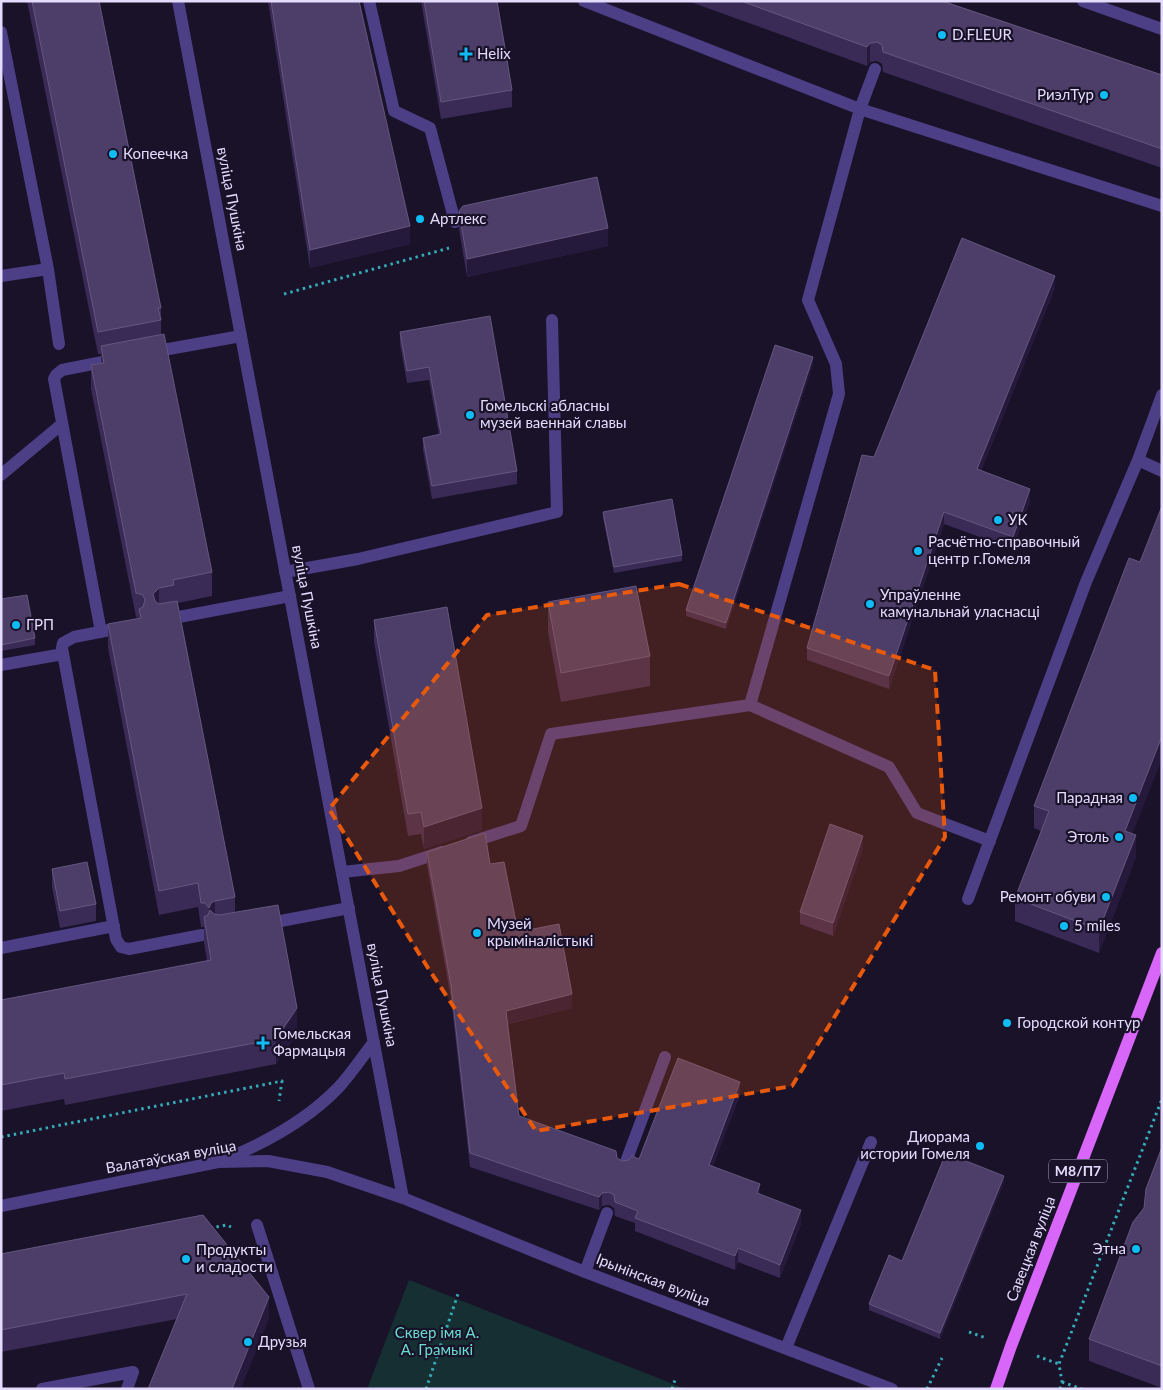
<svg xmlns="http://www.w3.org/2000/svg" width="1163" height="1390" font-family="Lato,sans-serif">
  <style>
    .green { fill: #152f33 }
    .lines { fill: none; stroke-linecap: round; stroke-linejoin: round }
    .path { stroke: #36abb7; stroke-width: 3; stroke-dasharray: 2.5 4; stroke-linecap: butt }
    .service { stroke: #4c3f86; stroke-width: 12 }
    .pedestrian { stroke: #4c3f86; stroke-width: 12 }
    .tertiary { stroke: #4c3f86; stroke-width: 12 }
    .primary { stroke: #d867f9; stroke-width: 12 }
    .wall { fill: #3a2b56 }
    .shaded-wall { fill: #25193c }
    .building { fill: #4c3e68; stroke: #64577f }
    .marked { fill: #e8590c; fill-opacity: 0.2; stroke: #e8590c; stroke-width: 4; stroke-dasharray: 10 6; stroke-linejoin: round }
    .poi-dot { fill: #10bcf5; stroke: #191229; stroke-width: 2 }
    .labels { text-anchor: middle; stroke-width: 4.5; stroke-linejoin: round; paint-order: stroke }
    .shield { fill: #191229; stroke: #a79fbd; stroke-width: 1 }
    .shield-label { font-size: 14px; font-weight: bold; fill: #e4dbfd }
    .poi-label { font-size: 15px; fill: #e4dbfd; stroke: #191229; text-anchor: start }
    .street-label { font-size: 15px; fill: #e4dbfd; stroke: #191229 }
    .park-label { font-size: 15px; fill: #69dcd0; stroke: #191229 }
  </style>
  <rect width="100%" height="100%" fill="#191229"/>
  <path class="green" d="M409,1280L686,1389H367Z"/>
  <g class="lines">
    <path class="path" d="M284,294L449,248
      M1,1137L282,1081L279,1101
      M210,1228L227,1225L231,1227
      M969,1332L986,1338
      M1037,1356L1059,1364
      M1062,1382L1082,1389
      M426,1389L459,1291
      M672,1389L676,1377
      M927,1389L942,1358
      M1060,1389L1062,1382L1059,1364L1162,1099"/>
    <path class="service" d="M369,1L394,111L430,128L455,222
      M584,1L860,109L1162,206
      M1,32L48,269L59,344
      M1,276L48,269
      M152,352L241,336
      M1138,460L1162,471
      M1,475L62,424
      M285,572L358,559L557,512L552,320
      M163,620L290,596
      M125,627L74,637L63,643L62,648L116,939L121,947L129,949L202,935
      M101,632L54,379L56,375L62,370L118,359
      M1,665L63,654
      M750,705L839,394L836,364L808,300L860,109L875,69
      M471,842L521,826L551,734L750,705L889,767L917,813L990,841
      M342,872L399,866L442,852
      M968,899L1086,582L1138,460L1162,395
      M265,924L349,908
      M1,948L114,926
      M624,1167L665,1057
      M585,1272L607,1213
      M786,1348L871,1142
      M42,1389L133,1372
      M127,1389L133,1372"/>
    <path class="pedestrian" d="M257,1225L309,1389"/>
    <path class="tertiary" d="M178,1L403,1198
      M1083,1L1162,29
      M228,1158C269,1141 307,1120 338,1088C351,1074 362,1057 374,1042
      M1,1206L218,1162L268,1161L327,1172L403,1198L585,1272L892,1389"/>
    <path class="primary" d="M996,1389L1011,1346L1162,953"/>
  </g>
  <path class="wall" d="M27,1H99L161,308V335L212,572V596L178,603L235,897V912L297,1034L276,1064L65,1105L64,1099L1,1111V1000L207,961L204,943V927H201L198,907L159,915L108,648V624L139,618L136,617L91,389V365L101,363V354H98Z
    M268,1H359L410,244L310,268Z
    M421,1H497L512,90V107L441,119Z
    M688,1H942L1162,75V168L883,72L882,64L877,61L870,62L867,66Z
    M459,211L608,246L467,277L459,229Z
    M1055,288L981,471L1030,501L1013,549L944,524L889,689L807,660V648L874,457Z
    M400,332L517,471V484L432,499L423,450V438L439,435L429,380L407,383L400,344Z
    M813,364L726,629L686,616V610Z
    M603,512L682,555V561L614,573L603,518Z
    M1,599L35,638V645L1,651Z
    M548,602L650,656V686L561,702L548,632Z
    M374,620L482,830L424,849L421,834L408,836L374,642Z
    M1034,806L1133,834L1136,857L1099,953L1015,921V898L1041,831L1034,828Z
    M863,848L833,936L800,924V912Z
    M427,852L490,864L518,932L572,1008L508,1024L519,1116L617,1158L622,1161L639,1159L740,1095L713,1166L760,1194L801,1224L780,1278L738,1262L735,1270L635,1231V1223L615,1216L614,1208L609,1205L602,1206L599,1210L470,1167L451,998L427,865Z
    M52,869L96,904V921L60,928L52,887Z
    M1162,1147V1388L1089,1361V1339L1144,1208Z
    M1004,1182L940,1339L869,1310V1304L902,1261Z
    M1,1254L269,1297V1319H177L1,1352Z"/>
  <path class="shaded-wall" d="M870,43V62L867,66V47Z
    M410,226V244L310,268V250Z
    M608,228V246L467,277V259Z
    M1055,276V288L977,481V469Z
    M813,357V364L726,629V623Z
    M1030,489V501L1013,549V537Z
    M944,512V524L889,689V676Z
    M159,588V612L153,618V594Z
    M1162,736V759L1125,853V831Z
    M482,808V830L424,849V827Z
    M1136,835V857L1099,953V930Z
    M863,836V848L833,936V923Z
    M215,901V925L209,932V908L211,903Z
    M572,994V1008L506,1024V1011Z
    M297,1008V1034L276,1064V1039Z
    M740,1082V1095L709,1178V1165Z
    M1004,1176V1182L940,1339V1333Z
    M760,1184V1197L757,1193Z
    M602,1193V1206L599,1210V1197Z
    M801,1210V1224L780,1278V1265Z
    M738,1248V1262L735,1270V1256Z
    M269,1297V1319L241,1389H232Z"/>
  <path class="building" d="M32,1H99L161,308H158L161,320L98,332Z
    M271,1H359L410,226L310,250Z
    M424,1H497L512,90L441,102Z
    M741,1H942L1162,75V149L883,52L882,45L877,42L870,43L867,47Z
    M597,177L608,228L467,259L459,211L463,206Z
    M962,238L1055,276L977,469L1030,489L1013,537L944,512L889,676L807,648L862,455L874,457Z
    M490,316L517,471L432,486L423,438L441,434L429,367L407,371L400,332Z
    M164,334L212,572L173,580L174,585L159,588L153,594L155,601L159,604L177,601L235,897L215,901L211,903L209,908L205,903H201L198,883L159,891L108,624L141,618L139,609L143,607L145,600L143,595L136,593L91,365L104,363L101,346Z
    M775,345L813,357L726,623L686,610Z
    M672,499L682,555L614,567L603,512Z
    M1162,506V736L1125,831L1136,835L1099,930L1015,898L1049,811L1034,806L1129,558L1140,562Z
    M636,586L650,656L561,673L548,602Z
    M27,595L35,638L1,645V599Z
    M447,607L482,808L424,827L421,812L408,814L374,620Z
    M830,824L863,836L833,923L800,912Z
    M485,833L490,864L504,862L518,932L559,924L572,994L506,1011L519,1116L616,1151L617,1158L622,1161L629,1160L632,1156L639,1159L678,1058L740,1082L709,1165L760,1184L757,1193L801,1210L780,1265L738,1248L735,1256L635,1218L638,1211L615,1202L614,1195L609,1192L602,1193L599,1197L470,1153L451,985L427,852Z
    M87,862L96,904L60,911L52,869Z
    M278,905L297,1008L276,1039L65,1079L64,1073L1,1085V1000L211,960L204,917L208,915L210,910L214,914L219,915Z
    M1162,1147V1366L1089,1339L1133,1222L1144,1208L1146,1189Z
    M946,1153L1004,1176L940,1333L869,1304L889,1255L902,1261Z
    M203,1215L269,1297L232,1389H148L187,1294L1,1330V1254Z"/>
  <path class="marked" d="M679,584L935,670L945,837L792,1086L536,1131L428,968L329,809L487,615Z"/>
  <g class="poi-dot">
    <circle cx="942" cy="35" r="5"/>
    <path d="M463.5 46.5h5v5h5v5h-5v5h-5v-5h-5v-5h5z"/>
    <circle cx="1104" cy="95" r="5"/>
    <circle cx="113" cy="154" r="5"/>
    <circle cx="420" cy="219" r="5"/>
    <circle cx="470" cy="415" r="5"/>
    <circle cx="998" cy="520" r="5"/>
    <circle cx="918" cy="551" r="5"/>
    <circle cx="870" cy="604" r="5"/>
    <circle cx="16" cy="625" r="5"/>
    <circle cx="1133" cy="798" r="5"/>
    <circle cx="1119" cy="837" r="5"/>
    <circle cx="1106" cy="897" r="5"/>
    <circle cx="1064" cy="926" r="5"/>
    <circle cx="477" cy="933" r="5"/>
    <circle cx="1007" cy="1023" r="5"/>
    <path d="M260.5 1035.5h5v5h5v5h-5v5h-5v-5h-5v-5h5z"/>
    <circle cx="980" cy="1146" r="5"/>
    <circle cx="1136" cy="1249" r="5"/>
    <circle cx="186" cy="1259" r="5"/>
    <circle cx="248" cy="1342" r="5"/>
  </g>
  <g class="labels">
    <rect class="shield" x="1049" y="1159.5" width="58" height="23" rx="4"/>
    <g class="shield-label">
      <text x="1078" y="1176">М8/П7</text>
    </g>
    <g class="poi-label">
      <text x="952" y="40">D.FLEUR</text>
      <text x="477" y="59">Helix</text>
      <text x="1094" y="100" text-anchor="end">РиэлТур</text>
      <text x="123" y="159">Копеечка</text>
      <text x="430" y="224">Артлекс</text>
      <text x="480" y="411">Гомельскі абласны<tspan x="480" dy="17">музей ваеннай славы</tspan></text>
      <text x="1008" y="525">УК</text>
      <text x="928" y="547">Расчётно-справочный<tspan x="928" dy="17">центр г.Гомеля</tspan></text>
      <text x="880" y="600">Упраўленне<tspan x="880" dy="17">камунальнай уласнасці</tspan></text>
      <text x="26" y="630">ГРП</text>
      <text x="1123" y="803" text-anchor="end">Парадная</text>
      <text x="1109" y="842" text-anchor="end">Этоль</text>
      <text x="1096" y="902" text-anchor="end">Ремонт обуви</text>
      <text x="487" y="929">Музей<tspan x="487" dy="17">крыміналістыкі</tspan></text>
      <text x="1074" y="931">5 miles</text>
      <text x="1017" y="1028">Городской контур</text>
      <text x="273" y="1039">Гомельская<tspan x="273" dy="17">Фармацыя</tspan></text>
      <text x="970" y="1142" text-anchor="end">Диорама<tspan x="970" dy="17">истории Гомеля</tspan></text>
      <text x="1126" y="1254" text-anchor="end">Этна</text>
      <text x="196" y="1255">Продукты<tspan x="196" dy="17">и сладости</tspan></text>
      <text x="258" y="1347">Друзья</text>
    </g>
    <g class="street-label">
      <text transform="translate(232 199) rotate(79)" y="5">вуліца Пушкіна</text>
      <text transform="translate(307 597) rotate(79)" y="5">вуліца Пушкіна</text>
      <text transform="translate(382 995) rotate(79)" y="5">вуліца Пушкіна</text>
      <text transform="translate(171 1157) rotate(-10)" y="5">Валатаўская вуліца</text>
      <text transform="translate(1031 1249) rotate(-69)" y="5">Савецкая вуліца</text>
      <text transform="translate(653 1280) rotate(21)" y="5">Ірынінская вуліца</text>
    </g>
    <g class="park-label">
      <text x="437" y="1338">Сквер імя А.<tspan x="437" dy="17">А. Грамыкі</tspan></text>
    </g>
  </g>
  <rect width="1163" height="1390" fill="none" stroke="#e4dbfd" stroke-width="5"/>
</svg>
